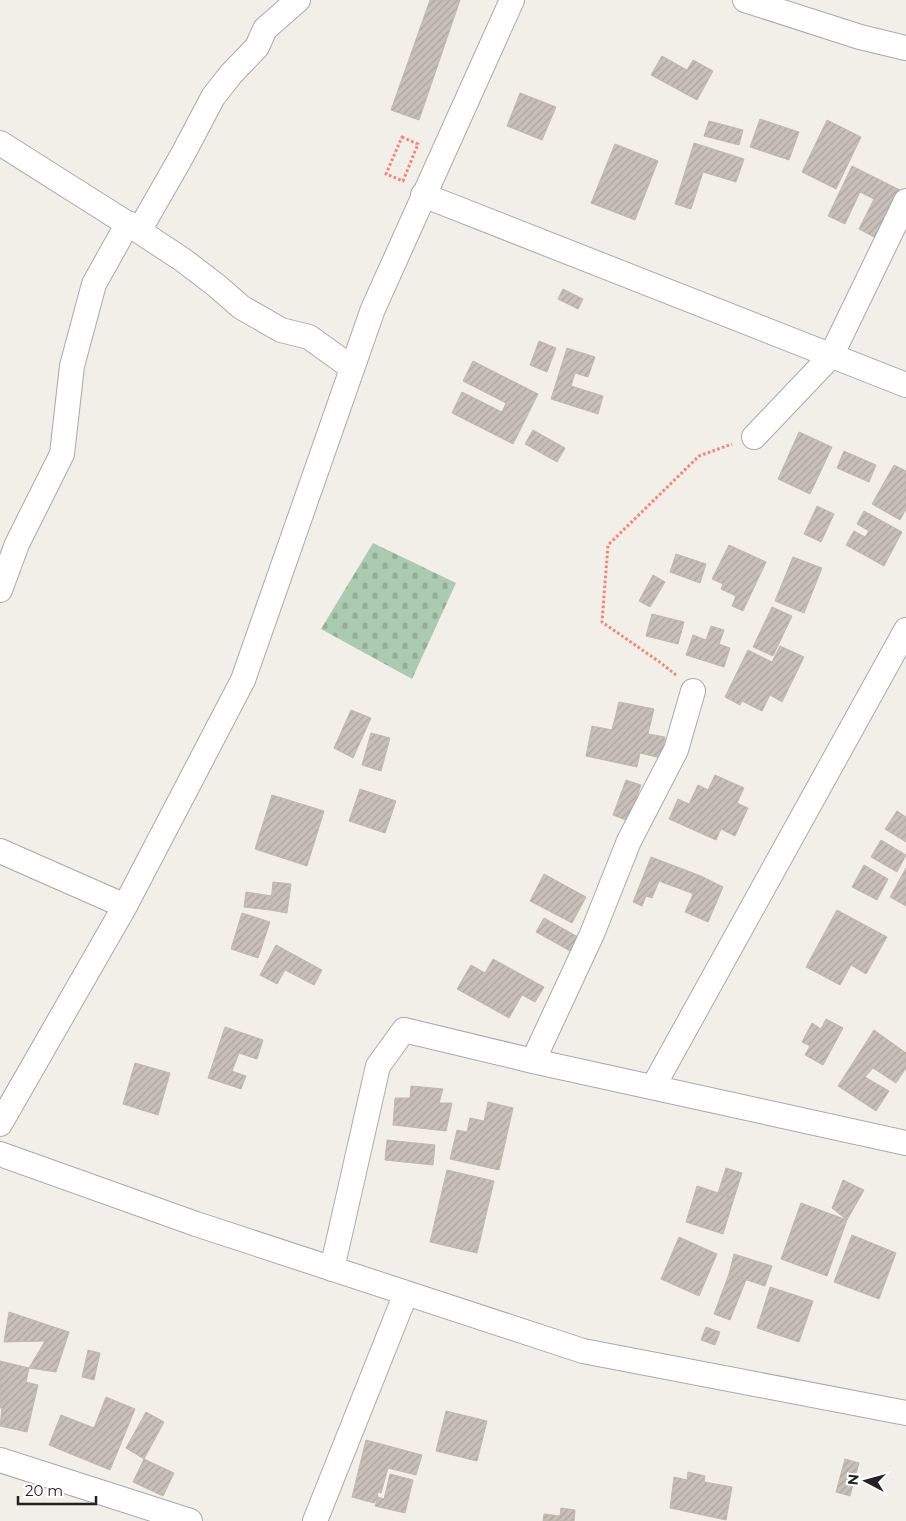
<svg xmlns="http://www.w3.org/2000/svg" width="906" height="1521" font-family="Montserrat,sans-serif">
  <style>
    .cemetery { fill: url(#cemetery-stones) }
    .building { fill: url(#building-hatch); stroke: #c4b6ab }
    .lines { fill: none; stroke-linecap: round; stroke-linejoin: round }
    .street-casing { stroke: #a9a9a9; stroke-width: 26 }
    .path { stroke: #fa8072; stroke-width: 3; stroke-dasharray: 2.5 2.5; stroke-linecap: butt }
    .street { stroke: #fff; stroke-width: 24 }
  </style>
  <defs>
    <pattern id="cemetery-stones" width="16" height="16" patternUnits="userSpaceOnUse" patternTransform="scale(1.25)"><rect width="16" height="16" fill="#aacbaf"/><path d="M2 7V4a2 2 0 0 1 4 0v3zM10 15v-3a2 2 0 0 1 4 0v3z" fill="#92ae96"/></pattern>
    <pattern id="building-hatch" width="6" height="6" patternUnits="userSpaceOnUse" patternTransform="scale(1.25)"><rect width="6" height="6" fill="#c7bfb8"/><path d="M-1 1l2-2M0 6l6-6M5 7l2-2" fill="none" stroke="#aba49e"/></pattern>
  </defs>
  <rect width="100%" height="100%" fill="#f2efe9"/>
  <path class="cemetery" d="M373,543L456,583L412,679L321,629Z"/>
  <path class="building" d="M430,0H460L419,120L391,110Z
    M662,56L687,70L693,60L713,71L697,100L651,75Z
    M520,93L556,107L542,140L507,126Z
    M760,119L799,132L789,160L750,147Z
    M827,120L861,137L836,189L802,172Z
    M709,121L743,130L739,145L704,136Z
    M694,143L744,159L736,182L703,172L691,209L675,204Z
    M615,144L658,161L635,220L591,203Z
    M852,166L900,190L876,238L859,229L874,199L860,192L845,224L828,216Z
    M563,289L583,299L578,309L558,299Z
    M539,341L556,348L547,372L530,365Z
    M567,348L595,357L588,377L575,373L571,386L603,396L598,414L551,399Z
    M473,361L538,394L513,444L452,413L462,392L502,412L506,403L463,381Z
    M533,430L565,448L557,462L525,444Z
    M799,432L832,447L810,494L778,479Z
    M844,451L876,465L869,482L837,468Z
    M894,465L906,471V509L900,520L872,504Z
    M817,506L834,514L821,542L804,534Z
    M864,511L902,532L884,566L846,545L854,531L865,537L869,531L857,524Z
    M729,545L766,562L743,611L732,606L736,596L721,589L723,584L712,579Z
    M676,554L706,564L700,583L670,572Z
    M793,557L822,568L804,613L775,601Z
    M653,575L665,582L650,607L639,601Z
    M772,607L792,616L773,656L753,647Z
    M652,614L684,622L678,644L646,636Z
    M711,626L724,630L719,644L730,648L724,667L686,655L693,635L706,640Z
    M780,646L804,657L782,702L770,695L762,711L742,701L740,705L725,697L748,650L772,662Z
    M619,702L654,709L648,734L665,737L661,758L640,753L637,767L586,756L592,726L612,730Z
    M351,710L371,718L353,758L334,748Z
    M371,733L390,738L381,771L362,765Z
    M715,775L744,788L737,803L748,808L735,836L721,829L716,840L669,819L678,799L689,804L698,785L708,790Z
    M626,780L641,785L628,821L613,815Z
    M360,789L396,801L385,833L349,821Z
    M272,795L324,811L307,866L255,849Z
    M897,811L906,817V842L885,829Z
    M881,840L906,855L897,872L871,857Z
    M651,857L701,876L694,894L659,881L652,898L646,896L642,906L633,902Z
    M864,865L888,879L877,900L852,887Z
    M906,868V906L890,897Z
    M544,874L586,897L572,923L530,901Z
    M701,876L723,887L708,922L685,912Z
    M273,882L291,884L287,913L270,910Z
    M246,892L272,896L270,910L244,907Z
    M837,910L887,937L866,974L851,965L840,985L806,967Z
    M242,913L270,922L258,958L231,949Z
    M544,918L578,937L570,951L536,932Z
    M276,945L322,970L314,985L285,970L277,984L260,975Z
    M493,959L544,987L535,1002L522,995L509,1018L457,989L471,965L485,973Z
    M826,1019L843,1028L823,1065L805,1055L810,1046L802,1042L812,1023L821,1029Z
    M225,1027L263,1040L257,1059L239,1053L232,1071L246,1076L241,1089L208,1078Z
    M874,1030L906,1053V1068L896,1083L873,1068L865,1077L889,1091L876,1111L838,1086Z
    M135,1063L170,1073L158,1115L123,1104Z
    M411,1086L443,1089L439,1103H452L446,1131L393,1125L395,1098H410Z
    M488,1102L513,1108L499,1170L450,1159L457,1130L467,1132L470,1118L484,1121Z
    M387,1140L435,1145L433,1165L385,1160Z
    M726,1168L742,1173L734,1198L718,1193Z
    M447,1170L494,1181L477,1253L430,1242Z
    M843,1180L864,1190L847,1220L832,1208Z
    M697,1186L734,1198L723,1234L686,1222Z
    M801,1203L847,1220L827,1276L781,1259Z
    M852,1235L896,1253L879,1299L834,1282Z
    M679,1237L717,1254L699,1296L661,1279Z
    M734,1254L772,1266L765,1286L729,1274Z
    M729,1274L746,1280L730,1320L714,1314Z
    M770,1287L813,1301L799,1342L757,1328Z
    M9,1312L69,1332L56,1372L29,1368L45,1341L4,1342Z
    M706,1327L720,1332L715,1345L701,1340Z
    M88,1350L100,1353L94,1380L82,1377Z
    M0,1361L29,1368L26,1382L38,1385L27,1432L0,1426L2,1408H0Z
    M106,1397L135,1409L110,1470L49,1445L61,1415L94,1428Z
    M446,1411L487,1421L477,1461L436,1451Z
    M146,1412L164,1422L144,1459L126,1448Z
    M366,1440L422,1455L416,1475L388,1468L381,1493L377,1492L378,1497L374,1503L352,1497Z
    M144,1459L174,1473L163,1496L133,1482Z
    M845,1459L859,1463L850,1496L836,1492Z
    M688,1472L705,1476L704,1482L732,1487L726,1520L670,1508L674,1477L687,1480Z
    M390,1474L413,1480L405,1513L375,1506L378,1497L384,1499Z
    M561,1508L575,1510L574,1521H543L544,1514L560,1516Z"/>
  <g class="lines">
    <g class="street-casing">
      <path id="street" d="M745,0L860,37L906,48
        M0,143L139,231L183,260L217,286L241,307L281,330L309,337L352,368
        M423,195L906,385
        M139,231L183,154L213,97L231,74L257,47L265,29L298,0
        M754,437L831,356L906,201
        M0,590L17,544L62,454L72,366L94,284L128,223
        M0,851L125,906
        M533,1061L592,934L629,841L676,750L693,691
        M653,1087L906,630
        M0,1124L125,906L243,680L373,309L512,0
        M0,1154L196,1224L583,1351L906,1413
        M332,1269L378,1066L404,1030L533,1061L906,1143
        M0,1460L190,1521
        M315,1521L406,1293"/>
    </g>
    <path class="path" d="M402,137L418,144L403,181L386,174Z
      M676,675L661,663L602,622L608,545L699,456L732,444"/>
    <use href="#street" class="street"/>
  </g>
  <g transform="translate(866 1481) rotate(276)" stroke="#ffffff" stroke-width="4" paint-order="stroke">
  <path d="M0-4L9 19L0 12L-9 19Z" fill="#222222"/>
  <text y="-8" font-size="14" font-weight="bold" text-anchor="middle" fill="#222222">N</text>
  </g>
  <path d="M18 1496v8h78v-8" fill="none" stroke="#222222" stroke-width="2.5"/>
  <text x="25" y="1496" font-size="15" fill="#222222" stroke="#ffffff" stroke-width="4" paint-order="stroke">20 m</text>
</svg>
